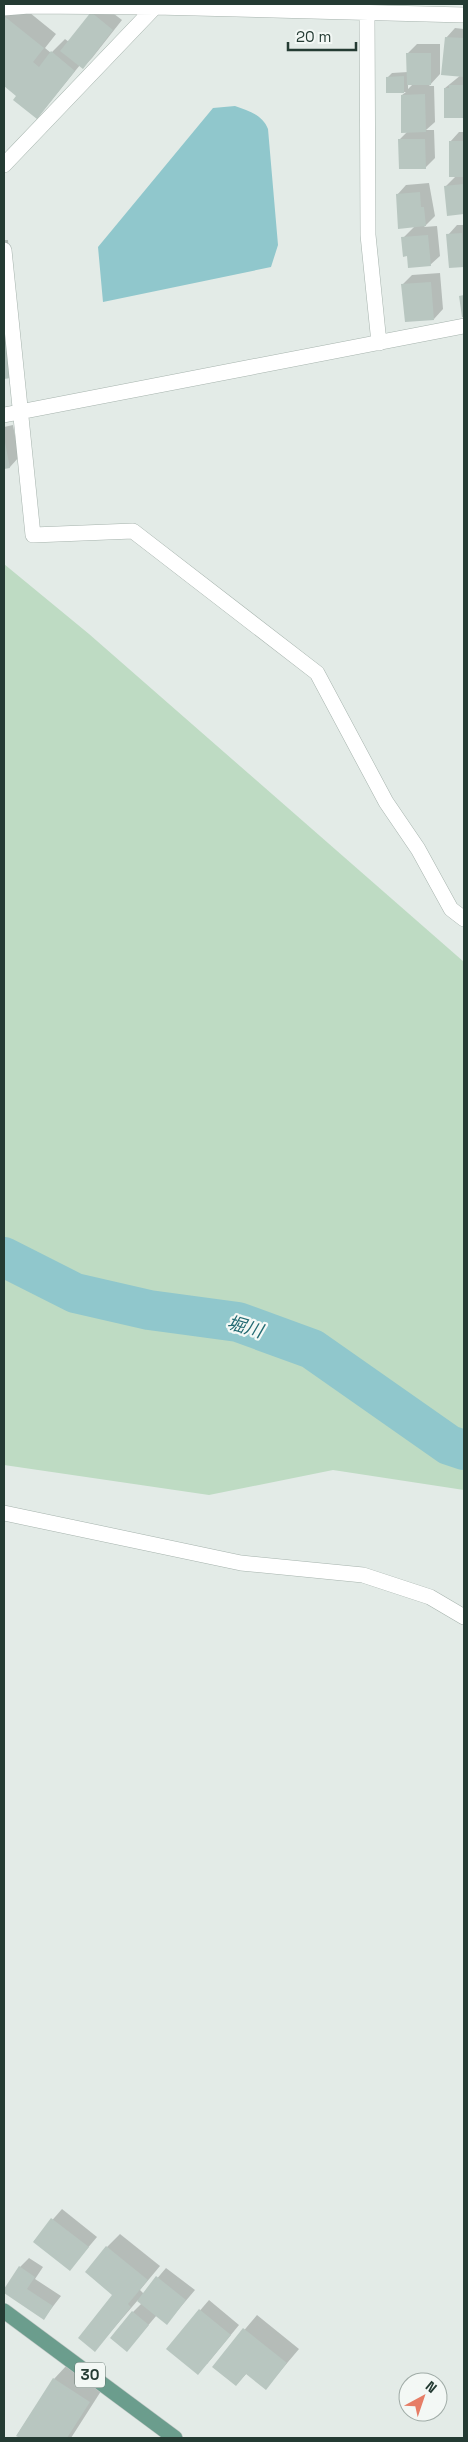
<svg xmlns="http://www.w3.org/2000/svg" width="468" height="2442" font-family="'Space Grotesk','Noto Sans JP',sans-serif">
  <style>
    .green { fill: #bedbc3 }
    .water { fill: #90c7cc }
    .shadow { fill: #0003; fill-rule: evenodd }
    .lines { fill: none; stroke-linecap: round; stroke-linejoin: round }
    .river { stroke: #90c7cc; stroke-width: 40 }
    .building { fill: #b8c6c0 }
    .minor-casing { stroke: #a6b3ad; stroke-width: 16 }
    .primary-casing { stroke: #c2c8c6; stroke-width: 16 }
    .minor { stroke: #fff; stroke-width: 15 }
    .primary { stroke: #6b9d8d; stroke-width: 15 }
    .labels { text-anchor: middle; stroke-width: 4.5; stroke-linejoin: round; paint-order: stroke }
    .shield { fill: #f3f8f5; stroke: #62746d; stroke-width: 1 }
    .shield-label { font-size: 15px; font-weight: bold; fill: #243b33 }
    .water-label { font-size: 18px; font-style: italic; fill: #236a72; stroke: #f3f8f5 }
  </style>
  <rect width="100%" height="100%" fill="#e3ebe7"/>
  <path class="green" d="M4,564L89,634L464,962V1490L333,1470L209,1495L4,1465Z"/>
  <path class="water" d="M235,106C249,111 263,115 268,129L278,245L271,267L103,302L98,247L213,108Z"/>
  <path class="shadow" d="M19,4L56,34L45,48L51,53L65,39L69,42L101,4L122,20L92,58L83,67L80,65L37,118L18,95L4,84V11Z
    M455,28L464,29V116L446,117L445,88L461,75L446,38Z
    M417,44H440V74L429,86H434L435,122L426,130H434L435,158L425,168L399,140L408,131L402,95L406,92H388V77L392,73L408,72L407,54ZM408,84H413L408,89Z
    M459,132H464V213L448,214L445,187L456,176L450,142Z
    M429,183L435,216L424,227L437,226L440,256L430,265L408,255L403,238L415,226L397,195L406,185Z
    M457,225H464V266L450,267L448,235Z
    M4,240H8L10,273L4,279Z
    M440,273L443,309L434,319L403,284L412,275Z
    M16,334L10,377L4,378V335Z
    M13,425L19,457L10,467L4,468V427Z
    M62,2209L97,2237L70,2269L34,2241Z
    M120,2234L160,2266L140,2290L144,2294L166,2268L195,2290L167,2323L157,2315L127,2350L133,2312L142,2303L138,2300L95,2350L114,2294L107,2247Z
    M29,2258L43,2267L35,2279L61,2296L44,2318L4,2292L20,2267Z
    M209,2300L239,2325L207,2364L167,2349Z
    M257,2315L299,2349L266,2388L247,2373L236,2385L213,2367Z
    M67,2365L103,2388L71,2438H22L17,2435L54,2379Z"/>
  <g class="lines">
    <path class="river" d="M4,1257L75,1293L149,1310L238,1322L312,1349L449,1445L464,1450"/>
  </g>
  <path class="building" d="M91,12L113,30L83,69L60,51Z
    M4,16L44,48L33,62L39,67L51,51L75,71L37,119L13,100L16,96L4,86Z
    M445,37L464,38V77L441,75Z
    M406,53H431V85H407Z
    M404,76V93H386V77Z
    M449,85H464V118H444V88H449Z
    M425,94L426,132L401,133V95Z
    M398,139H425L426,169H399Z
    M449,141H464V177H449Z
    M464,184V214L447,216L444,186Z
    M420,192L421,207H424L426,226L398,229L396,194Z
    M462,233L464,267L449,268L446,234Z
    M428,235L431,266L408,268L407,256L403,257L401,237Z
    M431,282L434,320L405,322L401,284Z
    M464,295V317H462L459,296Z
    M4,343H7L11,378L4,379Z
    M4,437L10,468L4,469Z
    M51,2218L89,2247L70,2271L33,2242Z
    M106,2246L148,2280L128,2304L131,2307L95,2352L78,2338L112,2295L85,2272Z
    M19,2266L35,2277L27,2289L53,2306L44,2320L4,2293V2289Z
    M156,2276L186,2300L167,2325L137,2301Z
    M199,2309L231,2335L198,2375L166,2349Z
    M132,2311L149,2325L127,2352L110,2338Z
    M243,2328L287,2363L266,2390L246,2374L236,2386L212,2367Z
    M53,2378L90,2402L67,2438H20L16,2436Z"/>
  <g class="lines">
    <g class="minor-casing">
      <path id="minor" d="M4,8L29,6L155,7L464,15
        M367,13L368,235L379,343
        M4,165L155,7
        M4,250L33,535L133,531L317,673L386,802L418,849L451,909L464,919
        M4,415L464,326
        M4,1513L241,1563L363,1575L430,1597L464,1617"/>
    </g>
    <g class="primary-casing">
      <path id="primary" d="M4,2311L175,2438"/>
    </g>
    <use href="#minor" class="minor"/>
    <use href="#primary" class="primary"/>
  </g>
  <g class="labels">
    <rect class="shield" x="75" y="2362.5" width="30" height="25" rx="4"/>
    <g class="shield-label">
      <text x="90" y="2380">30</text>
    </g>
    <g class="water-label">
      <text transform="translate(245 1327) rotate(16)" y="6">堀川</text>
    </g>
  </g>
  <rect width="468" height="2442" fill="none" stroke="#243b33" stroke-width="10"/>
  <g transform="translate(423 2397) rotate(40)"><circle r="24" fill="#f3f8f5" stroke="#a0aca7"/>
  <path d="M0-4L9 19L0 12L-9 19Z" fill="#e67d66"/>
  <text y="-8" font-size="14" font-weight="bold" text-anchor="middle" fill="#243b33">N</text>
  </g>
  <path d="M288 42v8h68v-8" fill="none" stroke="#243b33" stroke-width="2.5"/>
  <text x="296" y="42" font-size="15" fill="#243b33" stroke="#f3f8f5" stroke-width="4" paint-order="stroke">20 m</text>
</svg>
